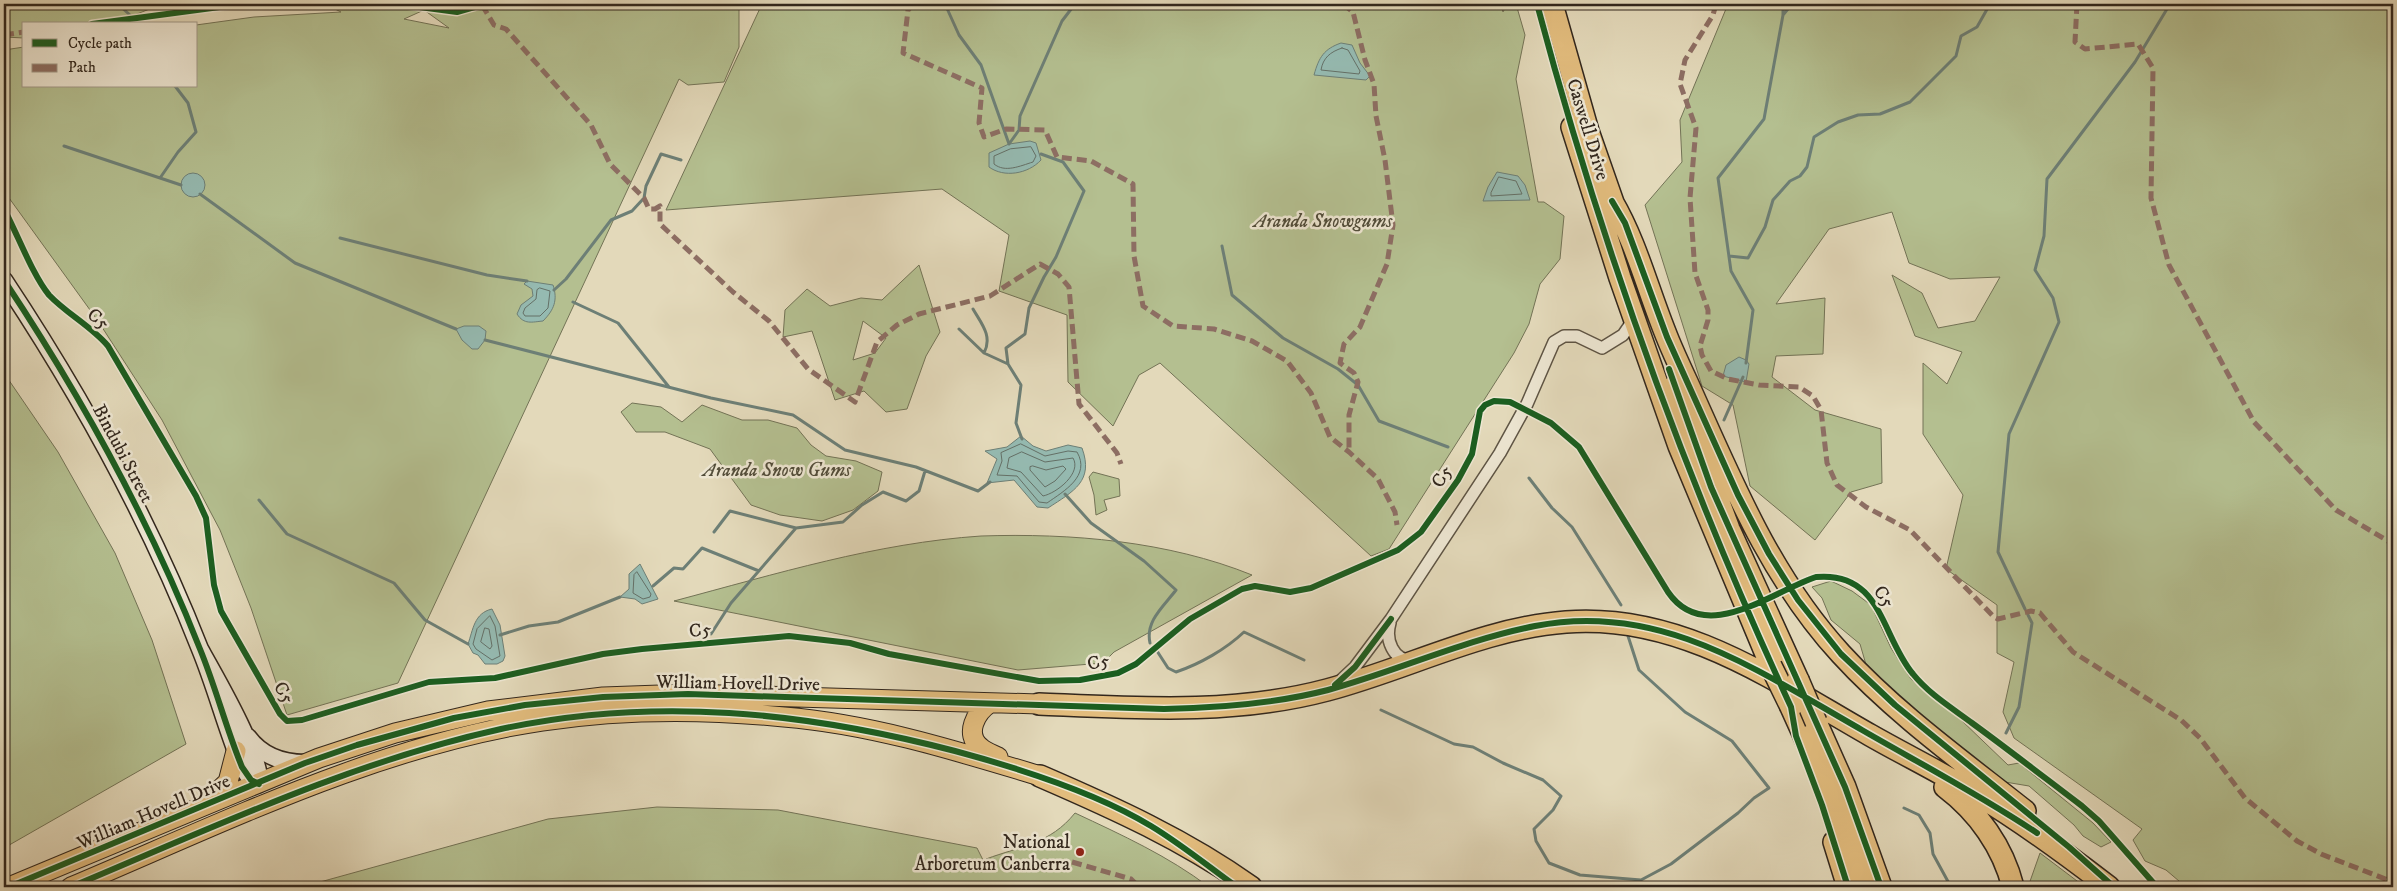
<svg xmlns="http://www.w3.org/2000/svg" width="2397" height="891" font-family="'IM FELL DW Pica',serif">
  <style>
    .green { fill: #b4bf90; stroke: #737356; fill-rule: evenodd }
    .water { fill: #95bab1; stroke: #6d7f76 }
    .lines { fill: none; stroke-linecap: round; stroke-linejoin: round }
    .shore { stroke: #647067; stroke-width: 1 }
    .stream { stroke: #6d7f76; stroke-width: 3 }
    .street-casing { stroke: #5e5444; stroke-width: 14 }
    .secondary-casing { stroke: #32271d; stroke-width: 19 }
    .primary-casing { stroke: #32271d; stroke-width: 21 }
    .highway-casing { stroke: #32271d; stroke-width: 24 }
    .street { stroke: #ede6d2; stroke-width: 11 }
    .secondary { stroke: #ede6d2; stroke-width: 16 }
    .primary { stroke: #e2bc7d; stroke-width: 19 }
    .highway { stroke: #e2bc7d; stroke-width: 21 }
    .highway-bridge-casing { stroke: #32271d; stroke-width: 24; stroke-linecap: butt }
    .highway-bridge { stroke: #e2bc7d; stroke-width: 21 }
    .quiet { stroke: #8d6e63; stroke-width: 5; stroke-dasharray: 10 5; stroke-linecap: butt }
    .cycleway-casing { stroke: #ede6d2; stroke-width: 9 }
    .cycleway { stroke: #1b5e20; stroke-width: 6 }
    .poi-dot { fill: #8f2418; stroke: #ede6d2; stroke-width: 2 }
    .labels { text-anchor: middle; stroke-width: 5; stroke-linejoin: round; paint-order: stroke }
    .street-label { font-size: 19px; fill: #32271d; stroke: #ede6d2 }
    .park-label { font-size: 19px; font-style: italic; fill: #524d3a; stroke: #ede6d2 }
    .poi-label { font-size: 19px; fill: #32271d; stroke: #ede6d2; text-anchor: end }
  </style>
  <rect width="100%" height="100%" fill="#e3d9ba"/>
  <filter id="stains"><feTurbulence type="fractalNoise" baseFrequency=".004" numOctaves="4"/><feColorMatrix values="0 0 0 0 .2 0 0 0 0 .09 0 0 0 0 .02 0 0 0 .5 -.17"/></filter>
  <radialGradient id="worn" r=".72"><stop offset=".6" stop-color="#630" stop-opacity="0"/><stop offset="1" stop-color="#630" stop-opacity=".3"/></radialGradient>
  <path class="green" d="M4,4H739V47L724,82L688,85L679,79L398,683L287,715L251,608L220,530L162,420L98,321L4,191V50L24,47V86H196V25L254,17L341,12L331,7L157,6L112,24H24V38L4,37ZM424,10L449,28L404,19Z
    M762,4H1501L1503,12L1507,4H1516L1525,35L1516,79L1538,202H1544L1564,216L1560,259L1540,284L1529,324L1514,353L1389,549L1371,556L1160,363L1139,375L1113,426L1068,382L1067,315L999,291L1009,235L942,189L666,210Z
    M1728,4H2393V887H2186L2166,870L2145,861L2133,840L2142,829L2014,738L2003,712L2014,662L1997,653V605L1946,569L1963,495L1923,434V363L1947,384L1962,352L1915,336L1892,275L1922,293L1938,328L1975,321L2000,277L1950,279L1909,263L1892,212L1829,229L1776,304L1825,298L1823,354L1776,356L1772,377L1815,410L1881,429L1882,483L1851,492L1815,540L1750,486L1733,405L1702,386L1645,205L1682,162L1680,120Z
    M919,265L940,332L926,356L907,409L886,412L864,391L835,400L812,331L783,337L785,310L807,289L830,306L861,298L882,300ZM863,321L886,338L875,353L853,360Z
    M4,373L58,452L115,553L152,640L186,744L4,848Z
    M632,403L661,407L682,422L702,405L742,420H768L797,428L811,445L826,456L856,461L882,472L878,491L853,510L822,521L780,515L751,505L710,449L665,432H636L621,412Z
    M1093,472L1119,479L1120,496L1104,500L1107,510L1096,515L1094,495L1089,477Z
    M981,536C1071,533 1168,541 1252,575L1114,652L1103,663L1018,670L674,601C776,574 876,543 981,536Z
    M1831,581L1852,591L1871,605L1891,648L1911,679L1959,718L2008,765L2019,763L2093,823L2111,842L2101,847L2083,836L2074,825L2029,786L1999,781L1924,722L1867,668L1860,644L1831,620L1822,598L1812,587Z
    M657,807L778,810L977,848L984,862L986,859C1021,846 1050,844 1075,813C1122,835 1168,856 1209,887H302L548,819Z
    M2040,853L2085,887H2028Z"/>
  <path class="water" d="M1341,43L1352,45L1360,63L1370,76L1366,80L1314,75C1319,57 1324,49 1341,43Z
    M1030,141L1036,143L1041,160C1028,174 1004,178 989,167V153L1009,144Z
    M1497,172L1518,176L1525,185L1530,200L1483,201L1488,187Z
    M181 185a12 12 0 1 1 24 0a12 12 0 1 1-24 0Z
    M527,281L553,285C558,300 554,310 543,321C532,322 524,325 517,314L521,305L533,296L532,289L524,284Z
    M464,326H479L486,331L485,340L478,349H472L462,340L456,329Z
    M1739,357L1746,360L1749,364L1746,382L1723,376L1726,365Z
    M1021,436L1033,446L1046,451L1068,445L1082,448C1094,481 1074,491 1048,508L1037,507L1014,480L987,483L997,459L985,451L1007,447Z
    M640,564L658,599L642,604L635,599L620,597L629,589V574Z
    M492,609L500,625L505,656L503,661L497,664H485L478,655L473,653L468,644C473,630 474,613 492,609Z"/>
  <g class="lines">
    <path class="shore" d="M1342,48L1348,50L1360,71L1359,74L1321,70C1323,58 1330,52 1342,48Z
      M1031,147L1036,156L1033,162C1020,166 1005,173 994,164V156L1010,149Z
      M1499,177L1516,181L1522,194L1491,196V193Z
      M540,288L550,291L548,308L540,316H525L523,313L525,308L536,299L537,290Z
      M1021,444L1045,456L1068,451L1077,452C1091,476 1064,491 1047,503L1039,502L1017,476L997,475L1002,461L1001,453Z
      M1022,452L1045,462L1073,458C1082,473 1057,493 1043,496L1021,472L1007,468L1009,458Z
      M1033,466L1046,470L1063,466L1066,469L1055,481L1045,487L1030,470V467Z
      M637,572L651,594L650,597L643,599L633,593L634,575Z
      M490,616L495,626L500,656L492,660L476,649L473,644L477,629Z
      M485,628L489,629L492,646L490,649L481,642Z"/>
    <path class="stream" d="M118,4L131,16
      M945,4L959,35L981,65L1009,144
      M1783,15L1792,4
      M133,23V24
      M1009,144L1019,130L1020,116L1062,21L1075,4
      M64,146L181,185
      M160,178L178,152L196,132L188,103L175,86
      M200,194L295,263L456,329
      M340,238L487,275L527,281
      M1222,246L1232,295L1283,338L1338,369L1358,385L1379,421L1448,447
      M1729,256L1748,258L1765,227L1773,200L1790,181L1800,176L1807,167L1814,137L1838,122L1858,115L1880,114L1910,102L1956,56L1961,36L1977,27L1990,4
      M554,290L566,279L611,220L632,211L644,198L646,186L661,154L681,160
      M573,302L618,323L669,387
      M973,309C981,323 993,336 984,353
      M959,329L984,353L1008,364
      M485,340L711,398L793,415L845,450L916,467L978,491L990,482
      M1746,363L1753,310L1731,271L1718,178L1764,119L1783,15V4
      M1724,420L1743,377
      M1022,439L1016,423L1021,385L1008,364L1006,348L1025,334L1029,308L1044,277L1056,257L1084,191L1063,162L1041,154
      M1529,478L1552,508L1572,527L1621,605
      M1065,494L1091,523L1144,561L1176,590C1164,606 1145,621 1150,643
      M259,500L287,534L394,583L425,620L468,644
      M714,532L730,511L796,528
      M653,586L674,568L683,569L702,548L759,571
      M2025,609L1998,552L2009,434L2059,322L2053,298L2035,270L2044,236L2047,179L2135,62L2170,4
      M711,634L731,603L796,528L843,522L862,505L883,492L906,501L919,491L925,471
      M500,635L529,626L558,622L620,597
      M1157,651L1168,668L1176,672C1200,664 1226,649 1244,632L1304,660
      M1381,710L1454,744L1473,747L1503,763L1543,780L1561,796L1553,810L1534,829L1536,841L1549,863L1580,875L1641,880L1671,864L1738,813L1754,798L1769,788L1732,741L1685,712L1639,670L1628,636
      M2006,733L2019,707L2032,623L2028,615
      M1904,808L1919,815L1930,833L1933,854L1951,887"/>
    <g class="street-casing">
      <path id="street" d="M1390,623C1385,640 1393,660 1412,661
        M1339,682L1355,667L1391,619L1500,453L1527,404L1554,342L1564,336H1577L1602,348L1623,335L1634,319"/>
    </g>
    <g class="secondary-casing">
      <path id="secondary" d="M4,280C81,396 149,519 200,649C216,688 226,728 242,767L251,780L259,784C264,760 214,674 200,649
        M248,737C262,756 282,763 305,763"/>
    </g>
    <g class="primary-casing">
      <path id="primary" d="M990,703C976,712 964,734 980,747C985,752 992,754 998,757
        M211,798L228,782L236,751
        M9,887L319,758L395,733L488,711L603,697L688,694L1039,704
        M71,887C223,823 377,746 542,721C622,709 704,709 784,717C871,724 957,751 1040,776"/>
    </g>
    <g class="highway-casing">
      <path id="highway" d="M1552,4L1588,131L1617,214
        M1572,127L1620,278L1679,446L1771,666
        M1612,201C1637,244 1648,291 1667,337C1673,352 1680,367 1687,382C1730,477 1769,576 1841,654C1895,713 1962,761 2025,811
        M1675,385L1729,529L1798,680
        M1039,704C1136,708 1233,715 1327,690C1407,669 1484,628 1566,622C1681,613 1775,681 1870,735C1905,755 1942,773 1976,794C2023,822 2066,854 2109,887
        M1791,707L1833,800L1865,887
        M1816,722L1845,787L1881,887
        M1040,776C1114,808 1185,840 1251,887
        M1945,787C1978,812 2003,847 2013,887
        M1834,842L1848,887"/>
    </g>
    <use href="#street" class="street"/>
    <use href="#secondary" class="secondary"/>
    <use href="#primary" class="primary"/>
    <use href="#highway" class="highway"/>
    <g class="highway-bridge-casing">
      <path id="highway-bridge" d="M1771,666L1791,707
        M1798,680L1816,722"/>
    </g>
    <use href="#highway-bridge" class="highway-bridge"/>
    <path class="quiet" d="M914,4L908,10L903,53L982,88L979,123L984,137L1006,129L1045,130L1057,157L1091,161L1133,184L1134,256L1143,306L1173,326L1214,329L1252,341L1287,361L1311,393L1330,437L1349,452L1378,479L1395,512L1397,525
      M1343,4L1353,12L1365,60L1374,84L1376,116L1385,160L1393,225L1387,264L1360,327L1344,344L1340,363L1354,373L1358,382L1349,415V452
      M1716,4L1713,15L1685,60L1680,84L1696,128L1690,198L1695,273L1708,310V320L1700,346L1702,355L1711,371L1728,379L1759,385L1799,387L1813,396L1821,410L1827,463L1837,485L1866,507L1910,530L1994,617L1998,619L2031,611L2040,613L2073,652L2181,720L2200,738L2245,798L2297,841L2321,854L2393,882
      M2077,4L2075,42L2085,49L2138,44L2153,68L2151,198L2169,265L2254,422L2336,510L2393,544
      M482,5L494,25L506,29L591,125L610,164L644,198L649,209H655L660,206V224L733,292L769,321L808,369L855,402L877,342L897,325L919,314L990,296L1040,264L1058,274L1069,287L1079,404L1117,453L1121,464
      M4,35L24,32
      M1072,862L1131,879L1139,887"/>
    <g class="cycleway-casing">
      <path id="cycleway" d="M397,4L457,12L485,4
        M1537,4C1601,245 1686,481 1791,707L1796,736L1822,805L1848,887
        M92,24L242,4
        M1612,201L1625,223L1667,337L1738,495L1769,554L1798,600L1841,654L1895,705L2069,847L2114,887
        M4,209C17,233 33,276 49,295C67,314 91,326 108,346L196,496L206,518L214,585L221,611L280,714L287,721L302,720L429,682L495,678L603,654L642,649L789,636L850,643L889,654L1039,681L1080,680L1118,673L1136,664L1190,619L1242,589L1255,586L1290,592L1311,588L1398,550L1421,532L1458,480L1472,454L1480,411L1485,405L1494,401L1510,402L1551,423L1579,447L1668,592C1705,646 1771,592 1816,577C1882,571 1881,636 1913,674C1929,694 1952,708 1972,723C2009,750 2045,778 2082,806L2099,821L2157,887
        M4,280C81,396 149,519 200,649C216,688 226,728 242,767L251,780L259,784
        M1669,369L1711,487L1845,787L1881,887
        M1335,685L1355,667L1391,619
        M9,887L305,763L357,745L454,718L525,705L603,697L688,694L1164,709C1219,708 1274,704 1328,690C1397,671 1464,640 1535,626C1661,601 1758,671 1862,730C1921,764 1980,795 2037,833
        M71,887C212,828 351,762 501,729C654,696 805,712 955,751C1018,768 1095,792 1151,826C1181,844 1209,867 1237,887"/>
    </g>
    <use href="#cycleway" class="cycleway"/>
  </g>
  <circle class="poi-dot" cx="1080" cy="852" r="5"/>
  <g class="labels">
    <g class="street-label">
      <text transform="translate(1589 129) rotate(73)" y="7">Caswell Drive</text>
      <text transform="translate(99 318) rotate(40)" y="7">C5</text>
      <text transform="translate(124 453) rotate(62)" y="7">Bindubi Street</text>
      <text transform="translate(1441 476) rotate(-57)" y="7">C5</text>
      <text transform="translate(1885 596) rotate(56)" y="7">C5</text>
      <text transform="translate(700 629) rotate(-5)" y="7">C5</text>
      <text transform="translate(1098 661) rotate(-11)" y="7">C5</text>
      <text transform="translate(738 682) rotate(1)" y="7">William Hovell Drive</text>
      <text transform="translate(285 692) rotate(59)" y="7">C5</text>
      <text transform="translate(153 811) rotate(-23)" y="7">William Hovell Drive</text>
    </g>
    <g class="park-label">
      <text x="1323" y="227">Aranda Snowgums</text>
      <text x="777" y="476">Aranda Snow Gums</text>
    </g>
    <g class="poi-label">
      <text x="1070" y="848">National<tspan x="1070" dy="22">Arboretum Canberra</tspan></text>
    </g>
  </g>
  <rect width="2397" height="891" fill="none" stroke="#e3d9ba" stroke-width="20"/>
  <rect x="5" y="5" width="2387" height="881" fill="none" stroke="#32271d" stroke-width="2.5"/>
  <rect x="10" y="10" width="2377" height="871" fill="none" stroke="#32271d"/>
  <rect x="22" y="22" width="175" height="65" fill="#ede6d2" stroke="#a29a8a"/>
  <rect x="32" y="39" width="25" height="8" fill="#1b5e20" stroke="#a29a8a"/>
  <text x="68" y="48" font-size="15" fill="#32271d">Cycle path</text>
  <rect x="32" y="64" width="25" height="8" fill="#8d6e63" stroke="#a29a8a"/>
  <text x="68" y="72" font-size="15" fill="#32271d">Path</text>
  <rect width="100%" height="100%" filter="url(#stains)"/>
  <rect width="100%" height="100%" fill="url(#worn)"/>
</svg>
